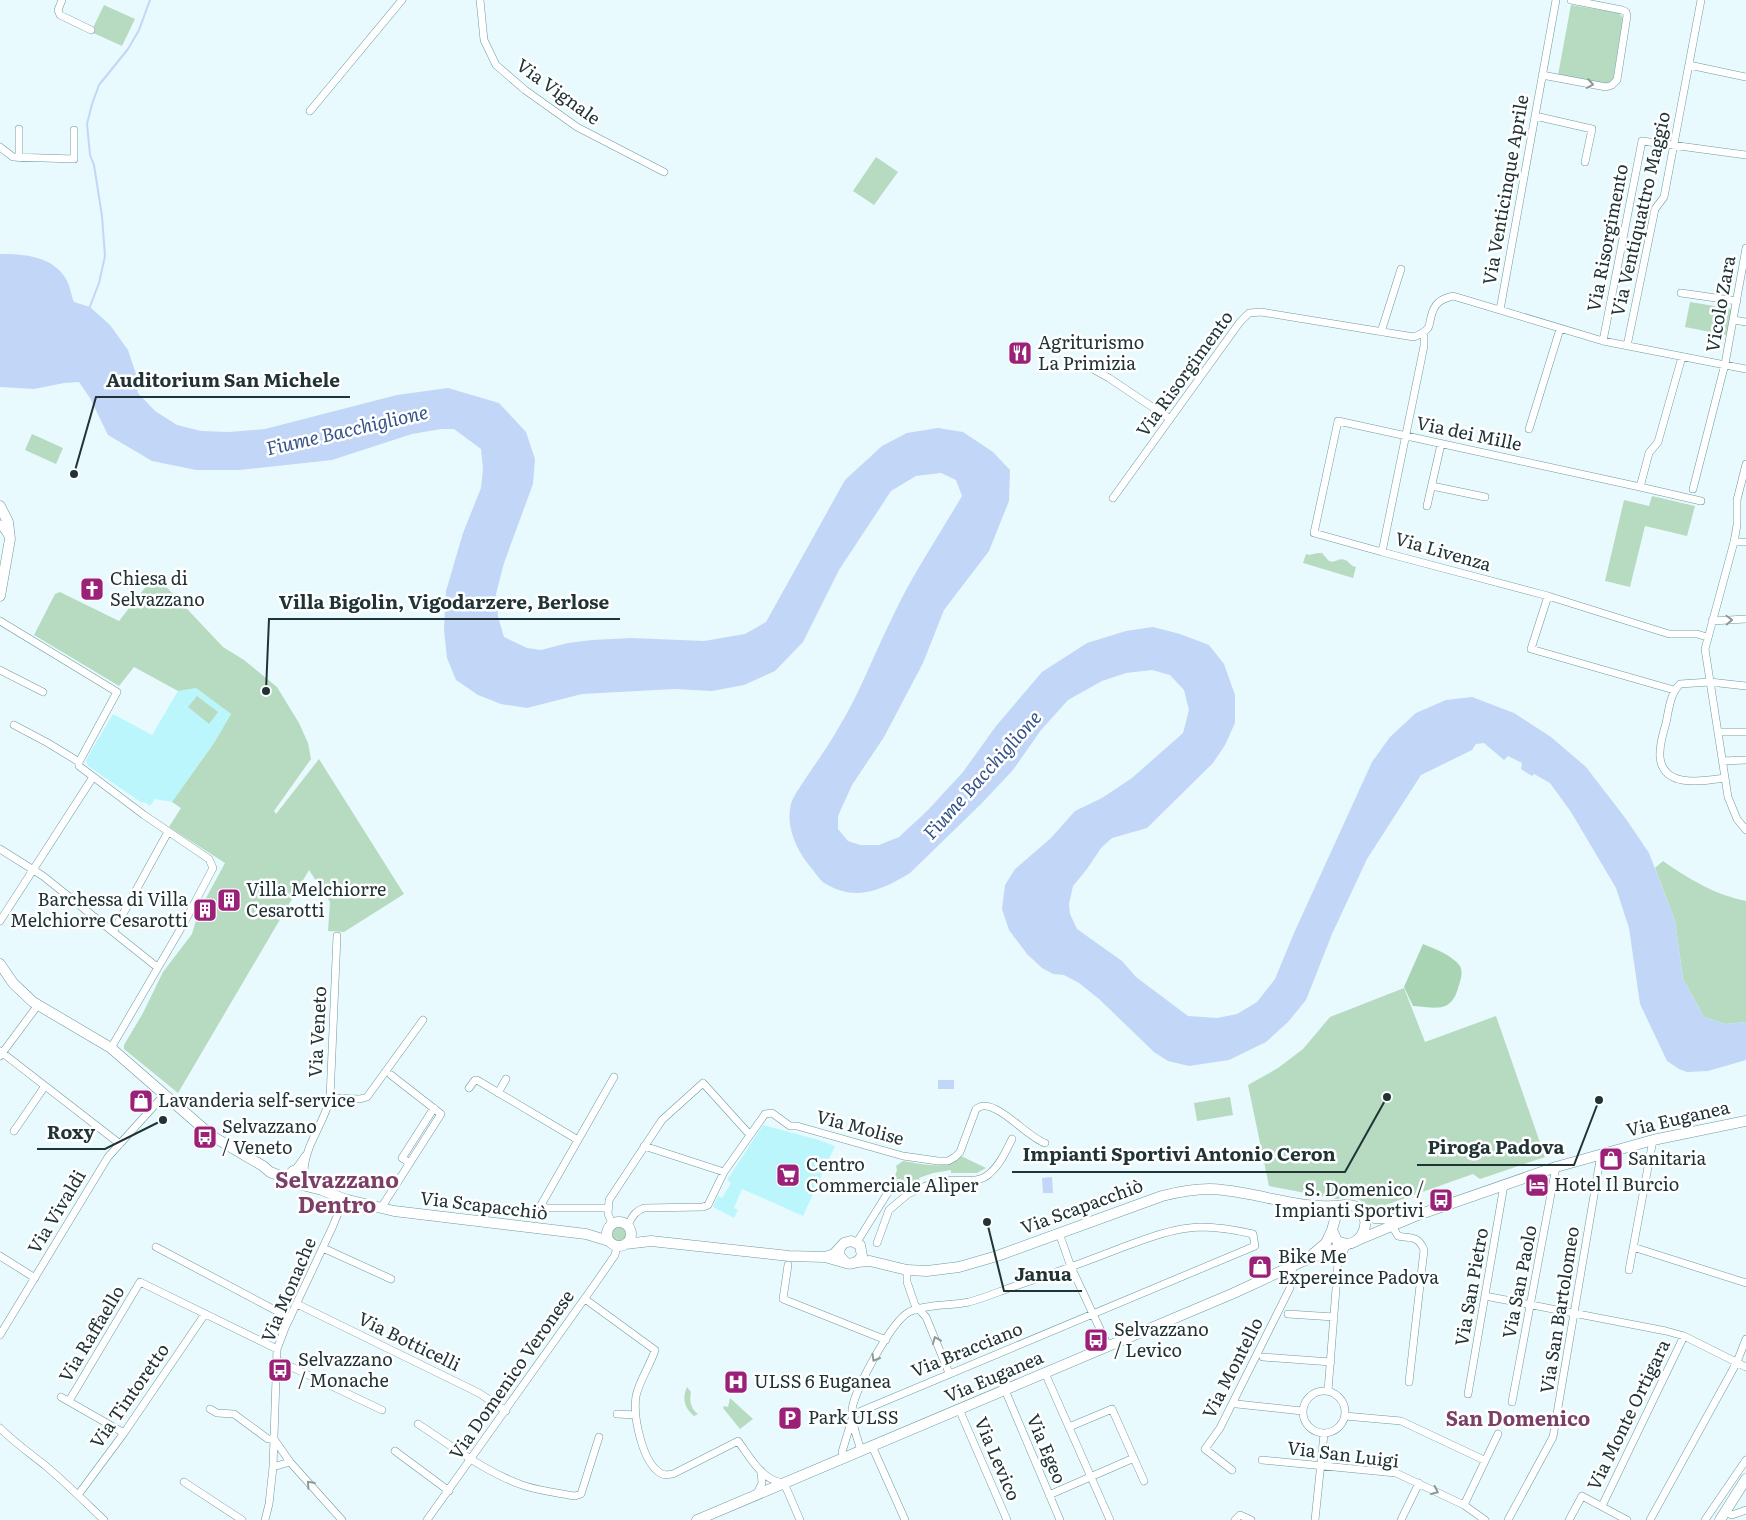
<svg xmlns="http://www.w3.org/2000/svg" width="1746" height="1520" font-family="Literata,serif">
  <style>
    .built { fill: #bcf6fd }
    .green { fill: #b7dbc0 }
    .forest { fill: #a9d4b3 }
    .water { fill: #c2d6f8 }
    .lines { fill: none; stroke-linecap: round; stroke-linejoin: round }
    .stream { stroke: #c2d6f8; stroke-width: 2 }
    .street-casing { stroke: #6d9aa0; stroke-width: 8 }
    .secondary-casing { stroke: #6d9aa0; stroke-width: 11 }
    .street { stroke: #fff; stroke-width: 7 }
    .secondary { stroke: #fff; stroke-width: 10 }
    .oneway { stroke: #90999a }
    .labels { text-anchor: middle; stroke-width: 5; stroke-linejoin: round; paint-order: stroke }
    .street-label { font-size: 18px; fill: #203335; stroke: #fff }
    .poi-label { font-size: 18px; fill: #203335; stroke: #fff; text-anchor: start }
    .water-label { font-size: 19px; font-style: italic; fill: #355388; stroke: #fff }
    .quarter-label { font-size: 20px; font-weight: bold; fill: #7c3f67; stroke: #fff }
    .district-label { font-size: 22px; font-weight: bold; fill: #7c3f67; stroke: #fff }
    .leader { fill: none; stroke: #203335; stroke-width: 2 }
    .callout-dot { fill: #203335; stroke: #fff; stroke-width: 2 }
    .callout-label { font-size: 19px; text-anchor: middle; font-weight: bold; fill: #203335; stroke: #fff; stroke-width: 5; stroke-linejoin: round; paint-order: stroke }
  </style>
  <rect width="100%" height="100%" fill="#e8fafd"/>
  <path class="built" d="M196,688L231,714L214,743L172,802L155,799L150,806L144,802L142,803L88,766L86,761L87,758L113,714L152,735L178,691Z
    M763,1125L819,1140L835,1146L803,1216L742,1189L734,1208L738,1210L734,1218L713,1207L718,1196L722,1198L731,1183L727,1180Z"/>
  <path class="green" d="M104,5L135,19L122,46L91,32Z
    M1571,5L1619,13L1623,18L1613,80L1608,84L1558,75Z
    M876,157L898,172L874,205L853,191Z
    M1690,302L1732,309L1726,335L1685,327Z
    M32,434L63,448L56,464L25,450Z
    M1652,496L1695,506L1687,536L1645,526L1630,587L1605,581L1624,500L1649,506Z
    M1318,553H1322C1324,555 1326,558 1328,560C1333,565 1339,557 1345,560C1350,562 1350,566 1356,567L1353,578L1303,563L1306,554L1309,555Z
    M155,575L223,647L244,660L277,687L299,723L308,743L311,759L274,811L276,814L319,759L404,894L344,932L328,931L330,902L309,870L178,1093L124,1049V1045L143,1013L163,972L192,934L197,917L206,898L225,863L169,827L181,808L172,802L214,743L231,714L196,688L178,691L134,667L119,686L34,635L55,594L60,592L119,621Z
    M197,696L218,712L209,724L188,707Z
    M1663,861C1689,879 1715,895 1746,901V1022L1725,1024L1704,1017L1683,979L1675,921L1655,868Z
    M1404,988L1425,1042L1496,1016L1545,1157L1480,1179L1473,1174L1377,1208L1371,1207L1358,1199L1350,1196L1337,1199L1269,1186L1248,1085L1278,1068L1303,1049L1330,1017Z
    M1230,1097L1233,1115L1197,1121L1194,1103Z
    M961,1156L986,1168L977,1173H951V1170L933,1173L919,1178L920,1182L912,1184L899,1179H894L897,1170L896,1166L903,1161C923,1164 945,1171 961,1156Z
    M611 1234a8 8 0 1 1 16 0a8 8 0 1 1-16 0Z
    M687,1387L691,1392C689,1401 691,1409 698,1414L694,1416C684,1408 682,1398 687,1387Z
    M730,1398L753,1419L740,1429L723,1408L724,1406L728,1407Z"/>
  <path class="forest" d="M1423,944C1435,949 1452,955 1460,966C1463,972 1461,979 1459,985C1452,1013 1438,1008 1413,1006L1404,987Z"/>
  <path class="water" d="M0,254C24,254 53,256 66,279C70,285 71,295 74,302L90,307L110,325L128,350L136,374L138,393L155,411L177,425L201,431L229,432L265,429L397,395L448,388L499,403L526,432L535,459L533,484L504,563L496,594L498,617L504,637L527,648L541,650L568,643L592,640L631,638L704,641L745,634L766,622L845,480L882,446L907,433L938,428L963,432L993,452L1010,470L1009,501L989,551L944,610L923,663L884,737L852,785L838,816V829L848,841L860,845H879L899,837L927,811L963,772L996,726L1042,672L1087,643L1126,631L1153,627L1180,634L1209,645L1224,664L1235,695V723L1225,745L1213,763L1147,828L1112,838L1101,848L1087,869L1073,886L1069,904L1070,914L1077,929L1122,961L1136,977L1188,1016L1217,1018L1237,1014L1257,1002L1275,979L1294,933L1372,762L1390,737L1416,713L1446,700L1472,697L1514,713L1551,737L1586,767L1626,819L1649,853L1675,921L1683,979L1704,1017L1725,1024L1746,1022V1060L1708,1071L1687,1072L1679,1069L1667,1061L1640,1004L1629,928L1616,888L1571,812L1550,783L1534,774L1532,776L1521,769L1522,763L1508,756L1504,760L1484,743L1476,744L1472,750L1421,775L1367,859L1332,934L1306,1000L1288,1022L1266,1042L1229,1060L1189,1066L1168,1061L1154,1052L1099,999L1079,983L1064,975L1053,974L1042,968L1027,954L1009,930L1002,909L1005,885L1015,869L1051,838L1075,811L1102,798L1132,778L1183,733L1189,710L1184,690L1170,675L1152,670L1126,673L1102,681L1068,700L1041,730L1013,770L982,803L910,873C882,890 856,902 826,884C820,881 817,875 813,870C798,853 785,828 791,804C793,797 798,790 802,784C814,765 828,747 839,727C860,693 874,654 892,618C912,575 938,537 962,496L956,480L941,473L916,476L891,491L839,570L803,642L775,671L744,685L712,691L675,689L582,694L527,708L501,704L478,695L456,680L447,658L444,630L446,591L463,533L481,488L483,469L481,449L454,429H441L412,434L332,460L239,470H196L152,461L108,435L90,398L79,382L64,383L34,389L0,387Z
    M938,1080H954V1089H938Z
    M1052,1177L1053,1193H1043L1042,1178Z"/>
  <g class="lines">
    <path class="stream" d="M89,309L99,283L105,256L102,216L94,165L90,155L87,124L92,104L99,85L128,49L139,30L150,0"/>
    <g class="street-casing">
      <path id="street" d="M62,0L58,10L60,15L91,30
        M480,0L484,40L496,65L525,90L577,127L664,172
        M1689,65L1746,77
        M1542,75L1606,87L1612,85L1617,80L1627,16L1626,12L1622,10L1571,0
        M310,111L402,0
        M1535,116L1592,129L1585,162
        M0,147L13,157L74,159V130
        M19,158V129
        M1681,293L1737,301
        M1500,310L1556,0
        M1734,320L1746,322
        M1381,332L1401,269
        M1422,334L1424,337V346L1382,552L1548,596L1669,634H1697L1707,637
        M1603,341L1642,141L1746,155
        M1627,346L1655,209L1664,197L1701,0
        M1091,368L1109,378L1170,419
        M1529,429L1560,329
        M1746,464L1737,500V525L1734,542L1705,649L1728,797L1737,819L1746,830
        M1432,486L1485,497
        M1640,487L1701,501
        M1693,489L1725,364L1746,248
        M1113,498L1240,322L1249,313L1261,312L1414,337C1419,335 1424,333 1428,328C1430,325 1430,320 1431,317C1434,304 1440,299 1453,296L1603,341L1746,369
        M1427,506L1441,444
        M0,524L8,536
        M1734,542H1746
        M1382,552L1314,533L1338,421L1640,487L1649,453L1658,442L1682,357
        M1548,596L1531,649L1674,690
        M0,621L117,692L79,762V766L144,815L209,859L213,868L184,923L111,1048
        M1712,621L1746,619
        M0,670L43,692
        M14,725L48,743L79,762
        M1718,732H1746
        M1722,761L1746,760
        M1725,778C1704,781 1663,789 1660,757C1659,746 1663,733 1666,723C1669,709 1670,694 1680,684L1710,682L1746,686
        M0,849L43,876L157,967
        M0,921L93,777
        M113,932L168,832
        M0,1051L120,1144
        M0,1056L38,1005
        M469,1088L475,1080H477L578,1140
        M498,1093L506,1079
        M330,1098L360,1099L367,1097L423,1020
        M14,1131L45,1086
        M644,1146L724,1172
        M410,1163L402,1158L434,1108
        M296,1169L305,1156
        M304,1173C304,1146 324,1124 330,1098L337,936
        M381,1208L441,1114L391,1075
        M607,1208H546L541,1205L614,1077
        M612,1223L608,1214L609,1200L662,1120L703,1083L750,1135
        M628,1225C632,1217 635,1211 644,1208L703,1207L708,1205L724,1172L765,1114L772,1113L790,1126H797L903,1156L938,1161H948L955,1157L960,1152L976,1109C978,1108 980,1106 983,1106C1000,1104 1029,1138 1045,1143
        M1392,1226L1398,1236C1411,1239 1418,1235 1424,1250L1409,1382
        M1059,1233L1071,1267L1108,1346
        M857,1242L892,1186L896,1184L902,1185L908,1194C920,1188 931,1183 944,1181C959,1178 977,1185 989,1174C1000,1165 1006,1151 1012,1139
        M877,1243L889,1210L908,1194
        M156,1247L290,1318
        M1633,1247L1746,1283
        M323,1248L391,1279
        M0,1256L35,1278
        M788,1265L783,1299L886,1340
        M907,1270V1282L915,1305L926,1317L949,1373
        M1629,1270L1653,1140
        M1485,1296L1666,1331L1684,1336L1746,1367
        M585,1299L655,1350C650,1366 640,1379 636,1396C633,1416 642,1464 662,1474C666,1476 670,1474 673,1474L738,1441C750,1457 762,1481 784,1483L800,1520
        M297,1304L479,1393L506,1411
        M1288,1314L1334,1317
        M0,1335L108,1157L164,1095
        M1263,1357L1331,1362
        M277,1361L281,1362L382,1410
        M1045,1373L1110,1520
        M1005,1390L1060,1520
        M1303 1412a21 21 0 1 1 42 0a21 21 0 1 1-42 0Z
        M1328,1391L1338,1263L1347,1244
        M1468,1394L1504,1185
        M61,1397L124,1433
        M69,1401L140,1282L277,1349
        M1233,1402L1237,1404L1302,1411
        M1512,1402L1556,1167
        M210,1409L217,1413L234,1414L268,1439H273
        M959,1409L1007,1520
        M617,1414L636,1415
        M1345,1416L1401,1421L1484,1460
        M852,1417L859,1412L1255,1246L1253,1234C1236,1230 1218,1227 1200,1227C1170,1228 1140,1241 1113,1251C1080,1264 1046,1276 1012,1287C998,1292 984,1298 969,1302C951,1306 925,1304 909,1312C891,1322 855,1389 852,1409C851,1422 857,1438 861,1450
        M418,1424C452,1446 486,1473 525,1486C541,1491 558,1493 575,1496L581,1494L599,1437
        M1069,1427L1112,1409L1144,1481
        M0,1428C15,1443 31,1454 47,1467C67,1484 85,1502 104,1520
        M274,1439L290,1462L342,1520
        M872,1446L905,1520
        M395,1451L449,1491
        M845,1457L842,1452L852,1419
        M1262,1460L1396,1473L1464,1505L1485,1520
        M273,1467L290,1462
        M1232,1470L1205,1449L1220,1428L1290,1288L1293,1266
        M184,1482L242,1520
        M757,1494L762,1483L761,1471
        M78,1495L124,1433L205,1314
        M1049,1495L1134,1458
        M1464,1505L1498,1434
        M1602,1506L1684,1336
        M1724,1512L1732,1515L1746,1510
        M265,1520L269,1504L273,1467L277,1349L285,1328L332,1228L344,1199
        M427,1520L595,1284L615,1255L617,1246
        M1235,1520L1240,1515L1251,1520
        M1315,1520L1324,1434
        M1401,1520L1419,1483
        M1508,1520L1553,1437L1601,1154
        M1569,1520L1582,1496L1627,1520
        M1650,1520L1737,1362L1746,1339
        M1705,1520L1746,1460"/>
    </g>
    <g class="secondary-casing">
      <path id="secondary" d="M0,506L8,522L10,539L0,596
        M0,964L13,983L33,1002L111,1048L212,1136L263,1166L270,1172L291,1180
        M290 1177a7 7 0 1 1 14 0a7 7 0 1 1-14 0Z
        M298,1184L322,1190L344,1199L394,1211L586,1234L609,1241
        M1345,1205C1379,1203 1366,1256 1337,1241L1332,1230L1337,1212Z
        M1364,1214L1375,1218L1402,1219
        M607 1234a12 12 0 1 1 24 0a12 12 0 1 1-24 0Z
        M1358,1240L1418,1215L1556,1167L1653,1140L1746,1121
        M625,1244L651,1241L789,1256L825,1257L846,1263
        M1313,1254L1326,1243L1332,1230
        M825,1257L834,1254L844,1243L851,1241L860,1245L862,1256C858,1262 853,1265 846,1263L839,1255L840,1248
        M857,1262L870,1261L907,1270L927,1271L959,1267L997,1256L1162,1196C1182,1191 1203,1187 1223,1190C1264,1194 1304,1211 1345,1205
        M697,1520L1234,1293L1303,1261L1348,1244
        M1720,1520L1746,1479"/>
    </g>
    <use href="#street" class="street"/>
    <use href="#secondary" class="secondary"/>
  </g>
  <defs><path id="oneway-chevron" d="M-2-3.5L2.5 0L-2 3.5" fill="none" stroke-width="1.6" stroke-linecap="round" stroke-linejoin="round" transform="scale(1.25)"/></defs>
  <g class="oneway">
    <use href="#oneway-chevron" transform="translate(1590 84) rotate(10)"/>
    <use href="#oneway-chevron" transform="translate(1729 620) rotate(-2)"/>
    <use href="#oneway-chevron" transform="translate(936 1340) rotate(-112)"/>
    <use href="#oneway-chevron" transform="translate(875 1358) rotate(120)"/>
    <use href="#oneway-chevron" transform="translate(310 1484) rotate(-132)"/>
    <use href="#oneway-chevron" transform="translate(1435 1491) rotate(25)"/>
  </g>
  <defs>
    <g id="restaurant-square" transform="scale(1.25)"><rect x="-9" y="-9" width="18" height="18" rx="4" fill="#9a2078" stroke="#fff"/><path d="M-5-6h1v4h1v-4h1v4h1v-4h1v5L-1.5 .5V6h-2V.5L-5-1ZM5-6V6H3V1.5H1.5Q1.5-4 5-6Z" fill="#fff"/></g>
    <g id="church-square" transform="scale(1.25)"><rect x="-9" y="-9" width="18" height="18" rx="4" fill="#9a2078" stroke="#fff"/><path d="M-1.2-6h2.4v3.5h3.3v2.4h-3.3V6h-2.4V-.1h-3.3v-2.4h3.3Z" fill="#fff"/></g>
    <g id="building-square" transform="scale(1.25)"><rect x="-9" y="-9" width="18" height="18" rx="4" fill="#9a2078" stroke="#fff"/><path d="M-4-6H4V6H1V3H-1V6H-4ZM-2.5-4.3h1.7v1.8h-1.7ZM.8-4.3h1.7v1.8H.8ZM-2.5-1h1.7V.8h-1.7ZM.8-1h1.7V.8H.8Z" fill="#fff"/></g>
    <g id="shop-square" transform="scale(1.25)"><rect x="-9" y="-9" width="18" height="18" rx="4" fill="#9a2078" stroke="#fff"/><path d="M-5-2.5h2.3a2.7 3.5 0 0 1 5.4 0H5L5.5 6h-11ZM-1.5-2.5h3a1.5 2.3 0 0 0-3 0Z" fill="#fff"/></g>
    <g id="bus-square" transform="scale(1.25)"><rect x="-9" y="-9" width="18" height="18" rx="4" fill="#9a2078" stroke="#fff"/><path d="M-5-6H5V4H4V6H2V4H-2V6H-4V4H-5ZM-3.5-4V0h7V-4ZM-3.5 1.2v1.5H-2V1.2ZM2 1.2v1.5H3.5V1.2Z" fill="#fff"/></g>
    <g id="supermarket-square" transform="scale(1.25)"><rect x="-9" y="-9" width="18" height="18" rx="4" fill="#9a2078" stroke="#fff"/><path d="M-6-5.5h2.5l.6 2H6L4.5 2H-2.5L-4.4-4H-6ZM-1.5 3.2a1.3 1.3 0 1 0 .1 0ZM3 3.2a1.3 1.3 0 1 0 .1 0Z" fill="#fff"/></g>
    <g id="hotel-square" transform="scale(1.25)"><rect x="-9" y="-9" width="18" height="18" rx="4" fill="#9a2078" stroke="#fff"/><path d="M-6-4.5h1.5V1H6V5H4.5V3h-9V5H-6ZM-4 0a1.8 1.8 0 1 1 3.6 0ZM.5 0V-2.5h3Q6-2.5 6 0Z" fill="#fff"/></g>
    <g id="hospital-square" transform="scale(1.25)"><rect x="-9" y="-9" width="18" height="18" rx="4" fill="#9a2078" stroke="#fff"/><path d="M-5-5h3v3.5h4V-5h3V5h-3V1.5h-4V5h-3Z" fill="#fff"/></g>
    <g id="parking-square" transform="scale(1.25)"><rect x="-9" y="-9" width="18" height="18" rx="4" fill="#9a2078" stroke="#fff"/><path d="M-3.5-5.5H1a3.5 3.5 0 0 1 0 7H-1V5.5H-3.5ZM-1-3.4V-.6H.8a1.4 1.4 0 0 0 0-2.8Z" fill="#fff"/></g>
  </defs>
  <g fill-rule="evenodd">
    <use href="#restaurant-square" x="1020" y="353"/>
    <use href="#church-square" x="92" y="589"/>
    <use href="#building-square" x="229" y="900"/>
    <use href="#building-square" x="205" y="910"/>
    <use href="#shop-square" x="141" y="1101"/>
    <use href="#bus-square" x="205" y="1137"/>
    <use href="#shop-square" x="1611" y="1159"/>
    <use href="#supermarket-square" x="788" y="1175"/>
    <use href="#hotel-square" x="1537" y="1185"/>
    <use href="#bus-square" x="1441" y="1200"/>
    <use href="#shop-square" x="1260" y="1267"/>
    <use href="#bus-square" x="1096" y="1340"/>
    <use href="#bus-square" x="280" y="1370"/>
    <use href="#hospital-square" x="736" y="1382"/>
    <use href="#parking-square" x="790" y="1418"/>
  </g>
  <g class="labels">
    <g class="street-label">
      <text transform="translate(558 92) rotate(36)" y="6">Via Vignale</text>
      <text transform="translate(1506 190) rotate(-80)" y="6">Via Venticinque Aprile</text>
      <text transform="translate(1641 214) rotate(-77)" y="6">Via Ventiquattro Maggio</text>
      <text transform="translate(1608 238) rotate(-79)" y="6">Via Risorgimento</text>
      <text transform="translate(1721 304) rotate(-80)" y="6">Vicolo Zara</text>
      <text transform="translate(1185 374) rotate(-54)" y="6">Via Risorgimento</text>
      <text transform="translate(1469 434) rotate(12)" y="6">Via dei Mille</text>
      <text transform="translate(1443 552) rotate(16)" y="6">Via Livenza</text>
      <text transform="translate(318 1032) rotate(-87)" y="6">Via Veneto</text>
      <text transform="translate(1678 1119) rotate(-13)" y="6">Via Euganea</text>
      <text transform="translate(860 1128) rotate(15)" y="6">Via Molise</text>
      <text transform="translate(484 1206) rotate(7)" y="6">Via Scapacchiò</text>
      <text transform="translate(1082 1207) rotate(-20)" y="6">Via Scapacchiò</text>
      <text transform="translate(57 1212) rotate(-59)" y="6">Via Vivaldi</text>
      <text transform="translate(1520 1282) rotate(-79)" y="6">Via San Paolo</text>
      <text transform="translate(1472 1287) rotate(-80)" y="6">Via San Pietro</text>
      <text transform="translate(289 1290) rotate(-67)" y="6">Via Monache</text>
      <text transform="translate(1560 1310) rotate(-81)" y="6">Via San Bartolomeo</text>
      <text transform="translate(92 1334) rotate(-59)" y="6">Via Raffaello</text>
      <text transform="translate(409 1342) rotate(26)" y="6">Via Botticelli</text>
      <text transform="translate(967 1350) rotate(-22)" y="6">Via Bracciano</text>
      <text transform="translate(1233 1368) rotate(-63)" y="6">Via Montello</text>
      <text transform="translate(512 1375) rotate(-55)" y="6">Via Domenico Veronese</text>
      <text transform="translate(994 1377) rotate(-23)" y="6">Via Euganea</text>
      <text transform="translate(130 1396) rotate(-55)" y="6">Via Tintoretto</text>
      <text transform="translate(1629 1415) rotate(-64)" y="6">Via Monte Ortigara</text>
      <text transform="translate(1046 1449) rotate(67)" y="6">Via Egeo</text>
      <text transform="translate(1343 1455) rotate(7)" y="6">Via San Luigi</text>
      <text transform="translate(997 1459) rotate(67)" y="6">Via Levico</text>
    </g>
    <g class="poi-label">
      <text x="1038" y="349">Agriturismo<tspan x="1038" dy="21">La Primizia</tspan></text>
      <text x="110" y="585">Chiesa di<tspan x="110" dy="21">Selvazzano</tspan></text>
      <text x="246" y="896">Villa Melchiorre<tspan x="246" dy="21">Cesarotti</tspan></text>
      <text x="188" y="906" text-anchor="end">Barchessa di Villa<tspan x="188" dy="21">Melchiorre Cesarotti</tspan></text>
      <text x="158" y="1107">Lavanderia self-service</text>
      <text x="222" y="1133">Selvazzano<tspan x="222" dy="21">/ Veneto</tspan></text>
      <text x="1628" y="1165">Sanitaria</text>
      <text x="806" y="1171">Centro<tspan x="806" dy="21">Commerciale Alìper</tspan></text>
      <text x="1554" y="1191">Hotel Il Burcio</text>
      <text x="1424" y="1196" text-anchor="end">S. Domenico /<tspan x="1424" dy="21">Impianti Sportivi</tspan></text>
      <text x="1278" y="1263">Bike Me<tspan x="1278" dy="21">Expereince Padova</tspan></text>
      <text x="1114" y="1336">Selvazzano<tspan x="1114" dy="21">/ Levico</tspan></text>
      <text x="298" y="1366">Selvazzano<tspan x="298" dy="21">/ Monache</tspan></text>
      <text x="754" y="1388">ULSS 6 Euganea</text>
      <text x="808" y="1424">Park ULSS</text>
    </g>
    <g class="water-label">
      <text transform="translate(347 430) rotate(-13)" y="7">Fiume Bacchiglione</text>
      <text transform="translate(982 775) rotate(-48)" y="7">Fiume Bacchiglione</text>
    </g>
    <g class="quarter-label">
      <text x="1518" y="1426">San Domenico</text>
    </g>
    <g class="district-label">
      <text x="337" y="1188">Selvazzano<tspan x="337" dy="25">Dentro</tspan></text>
    </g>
  </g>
  <path class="leader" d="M74 474L96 397H350M266 691L269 619H620M163 1120L105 1149H37M1599 1100L1574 1165H1417M1387 1097L1345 1172H1012M987 1222L1004 1291H1082"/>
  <g class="callout-dot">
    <circle cx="74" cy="474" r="5"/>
    <circle cx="266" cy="691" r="5"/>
    <circle cx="163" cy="1120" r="5"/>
    <circle cx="1599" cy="1100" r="5"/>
    <circle cx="1387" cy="1097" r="5"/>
    <circle cx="987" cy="1222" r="5"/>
  </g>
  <g class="callout-label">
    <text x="223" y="387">Auditorium San Michele</text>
    <text x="444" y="609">Villa Bigolin, Vigodarzere, Berlose</text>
    <text x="71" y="1139">Roxy</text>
    <text x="1496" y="1154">Piroga Padova</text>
    <text x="1179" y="1161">Impianti Sportivi Antonio Ceron</text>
    <text x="1043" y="1281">Janua</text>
  </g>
</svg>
